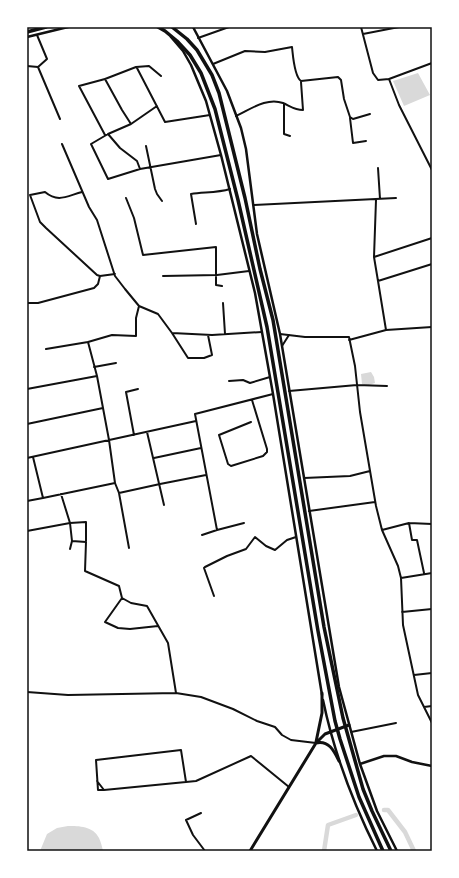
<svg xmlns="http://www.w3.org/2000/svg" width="459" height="878" font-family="'Work Sans',sans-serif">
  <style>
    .water { fill: #d9d9d9 }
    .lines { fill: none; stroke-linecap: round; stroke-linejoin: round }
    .canal { stroke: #d9d9d9; stroke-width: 4.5 }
    .minor { stroke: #111; stroke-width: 2 }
    .tertiary { stroke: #111; stroke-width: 2.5 }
    .primary { stroke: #111; stroke-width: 3 }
    .trunk { stroke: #111; stroke-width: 3.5 }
    .neatline { fill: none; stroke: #111; stroke-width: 1.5 }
  </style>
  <rect width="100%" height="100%" fill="#fff"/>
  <path class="water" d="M418,73L430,95L404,106L393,81Z
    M371,372L374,377L375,383L369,385L362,384L361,374Z
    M68,826C79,826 93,826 99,838C101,842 102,847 103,851H40L47,834L57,828Z"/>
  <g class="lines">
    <path class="canal" d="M384,810H388L405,832L414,851
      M324,851L328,825L356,815"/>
    <path class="minor" d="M361,27L373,73L378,80L389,79L432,63
      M363,34L399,27
      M198,38L229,27
      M213,64L245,51L265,52L292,47C293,55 294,76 301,81L338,77L341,80L344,99L350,117L353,119L370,114
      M27,66L38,67L47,59L37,35
      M38,67L60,119
      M137,68L165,122L210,115
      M105,79L79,86L105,135
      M389,79L399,105L432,170
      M284,104V134L290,136
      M157,106L131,124L108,134L91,144L108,179L140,169L221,155
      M236,116C251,109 267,97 283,103C290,106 295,110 303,110L301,82
      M350,118L353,143L366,141
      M131,124L122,110L105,79L136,67L149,66L161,76
      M108,134L120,148L137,161L140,169
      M62,144L89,207L97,220L115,276L125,289L139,306L158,314L172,333L212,335L262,332
      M146,146L155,189L157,194L162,201
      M378,168L380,199
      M82,192C67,196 58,203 45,192L30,195L40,222L46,228L97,275L100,276L115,274
      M126,198L134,218L143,255L216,247V285L222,286
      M376,200L374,257L378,281L432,264
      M254,205L396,198
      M196,224L191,194C204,192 217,193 230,189
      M374,257L432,238
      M163,276L217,275L249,271
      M27,303H38L94,288L98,284L100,276
      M223,303L225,334
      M386,330L432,327
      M172,333L188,358H204L212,355L208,335
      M280,334L305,337H349L355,366L360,412L376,506L382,530L398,566L401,578L403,625L418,695L432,723
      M349,340L386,330L378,281
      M88,342L112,335L136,336V318L139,306
      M282,346L289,335
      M46,349L88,342L97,376
      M94,367L116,363
      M229,381L243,380L250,383L270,377
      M27,389L97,376L109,440L115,483L43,498L33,457
      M289,391L357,385L387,386
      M251,422L219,435L228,464L231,466L263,456L267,452V449L252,400
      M27,424L103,408
      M147,432L164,505
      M134,435L126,392L138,389
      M27,458L196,421
      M154,458L201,448
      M304,478L350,476L370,471
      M115,483L119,493L160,484L206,475
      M119,493L129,548
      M61,494L70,523L72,541L86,542L85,571L119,586L122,598L131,603L147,606L168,643L176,693
      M27,501L43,498
      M309,511L375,502
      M244,523L217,530L195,414L273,394
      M409,523L412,540H417L424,573
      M382,530L409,523L432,524
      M27,531L70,523L86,522V541
      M202,535L217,530
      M70,549L72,541
      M401,578L432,573
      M214,596L204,568L205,567L227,556L246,549L255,537L266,546L275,550L287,540L296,537
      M122,598L105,622L118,628L130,629L158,626
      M402,612L432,609
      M414,675L432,673
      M27,692L68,695L176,693L201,697L233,709L257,721L275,727L282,735L291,740L316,743
      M424,707L432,706
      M351,732L396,723
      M97,781L104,790
      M186,782L181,750L96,760L98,790H104L186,782L196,781L251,756L289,787
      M201,813L186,820L193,835L205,851"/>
    <path class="tertiary" d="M193,27L227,91L241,128L246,149L257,234L280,334L339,687L360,764L377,811L397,851
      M27,37L68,27
      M171,37L183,51L191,65L206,101L221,155L255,293L273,394L322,695
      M323,700C334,753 353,803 377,851
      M360,764L384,756H396L412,762L432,766"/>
    <path class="primary" d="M316,742L322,713V693
      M316,743C329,740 334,751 339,761
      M250,851L316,743L325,734L349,725"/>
    <path class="trunk" d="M158,27L165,31L177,41L190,55L201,73L215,109L238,200L267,327L318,631L335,721L340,739L359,797L383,851
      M172,27L187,39L197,50L212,75L219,93L245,198L260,269L273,320L324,627L343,718L363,789L372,811L391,851
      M27,32L46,27"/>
  </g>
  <rect width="459" height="878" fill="none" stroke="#ffffff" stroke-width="56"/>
  <rect x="28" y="28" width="403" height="822" class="neatline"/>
</svg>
